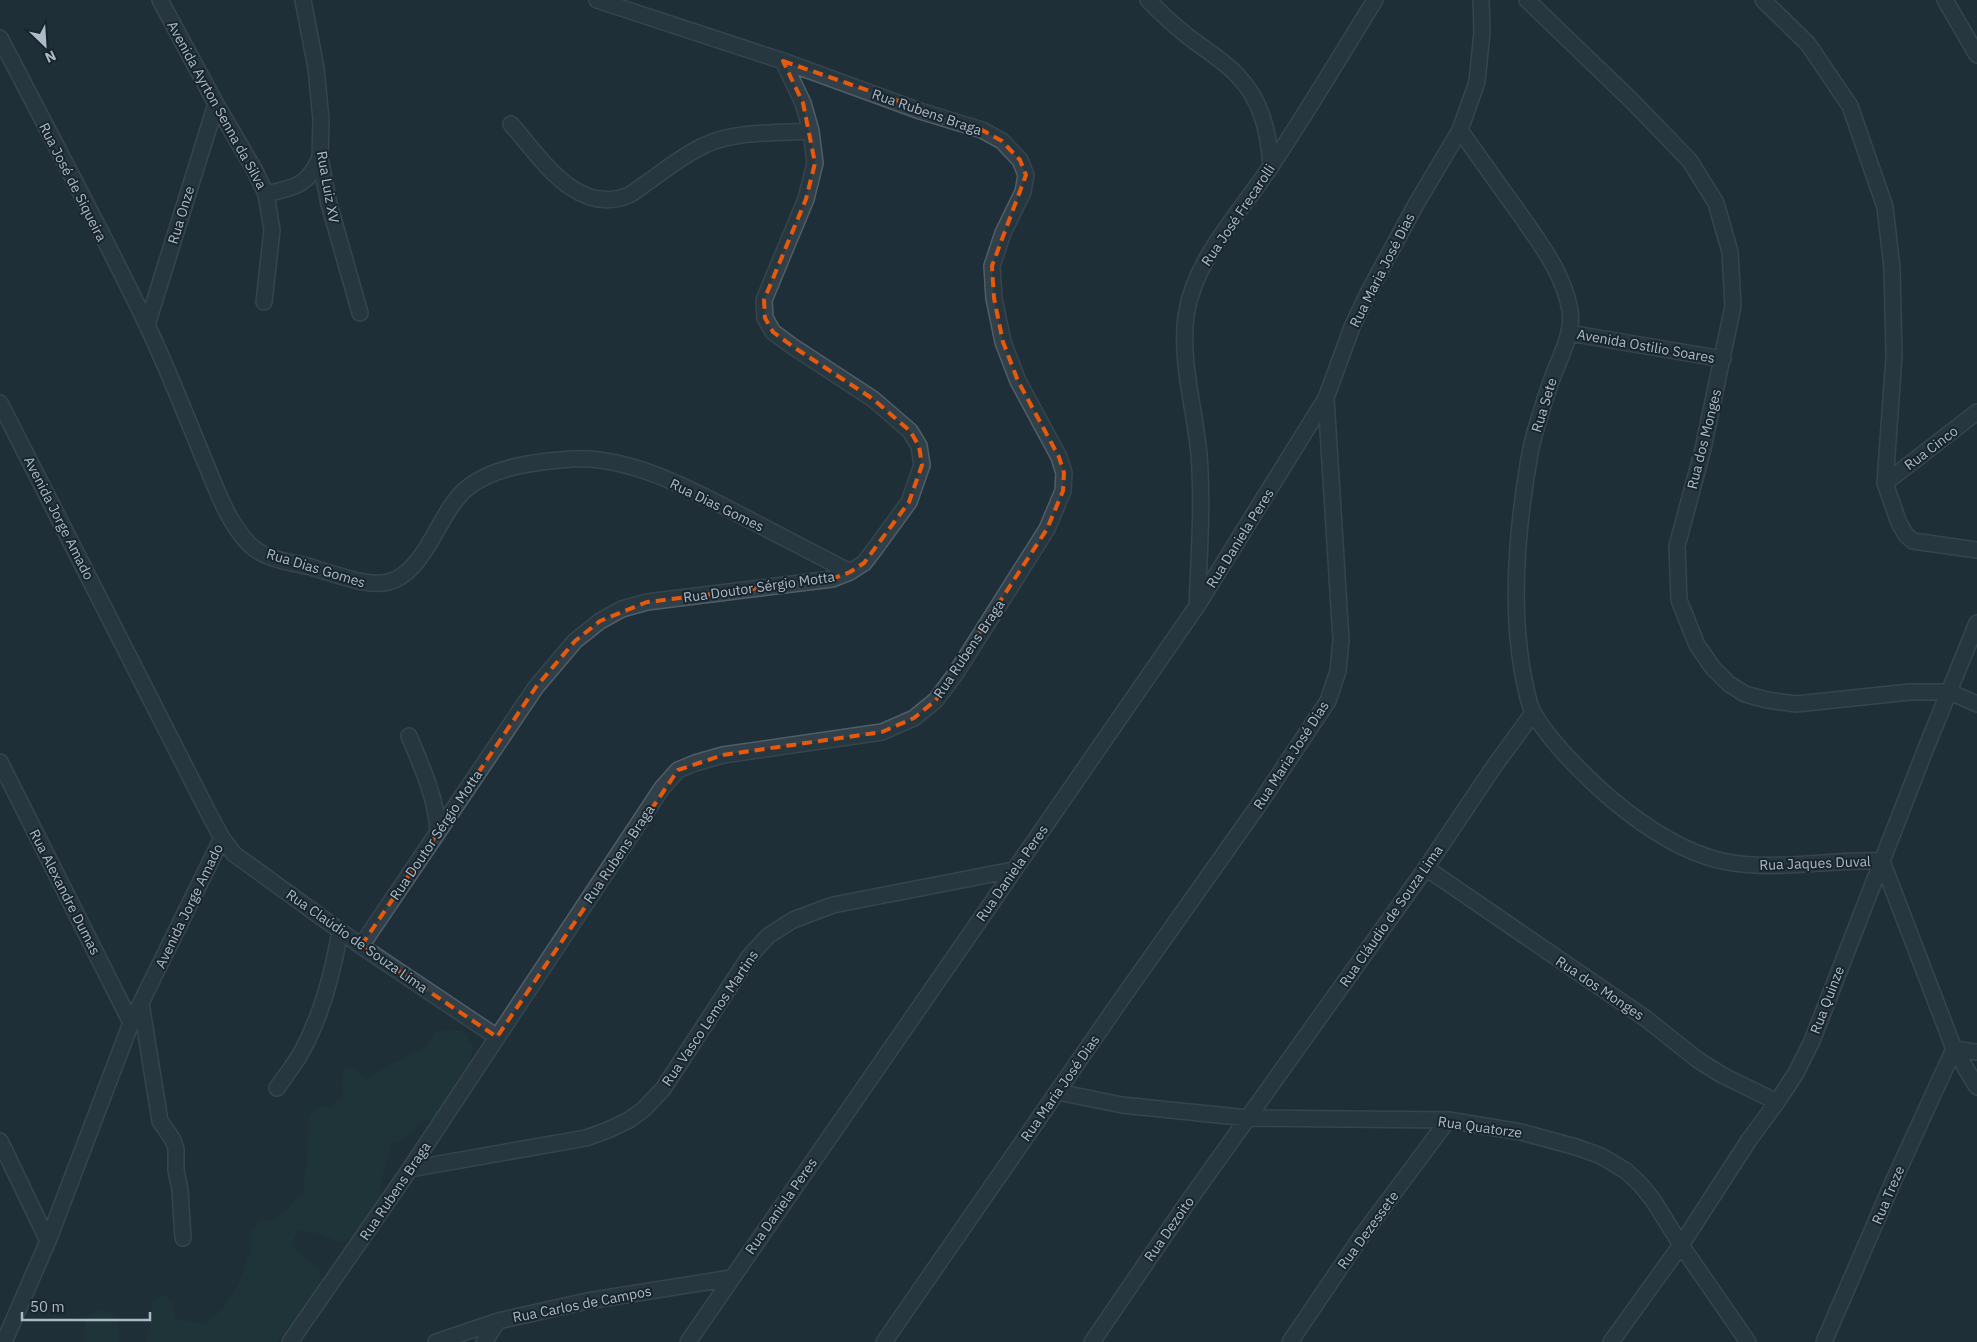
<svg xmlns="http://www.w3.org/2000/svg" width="1977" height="1342" font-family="'IBM Plex Sans',sans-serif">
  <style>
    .green { fill: #213a38 }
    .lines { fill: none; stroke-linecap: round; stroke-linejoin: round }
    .minor-casing { stroke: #505e67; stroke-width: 18 }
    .minor { stroke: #324049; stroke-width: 15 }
    .marked { fill: none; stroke: #e8590c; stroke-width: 4; stroke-dasharray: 10 6; stroke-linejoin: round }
    .labels { text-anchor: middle; stroke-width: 4; stroke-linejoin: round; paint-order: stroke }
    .street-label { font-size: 14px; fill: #acbbc6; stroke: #18252e }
  </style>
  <rect width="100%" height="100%" fill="#1f2f39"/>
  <path class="green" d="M463,1030L473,1046L469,1066L433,1118L420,1122L404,1140L392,1144L380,1183L381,1196L359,1230L342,1244L321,1234L298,1230L291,1245L319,1270L322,1286L277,1342H146L151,1320L152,1302L162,1294L171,1300L176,1319L204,1324L222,1310L238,1285L252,1247L251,1231L259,1220H272L289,1208L305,1188C303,1174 307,1166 307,1153C308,1141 308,1129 309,1117L320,1107H331L343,1095L342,1077L345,1067H354L366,1081L384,1068L425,1047L436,1031Z
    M98,1310L111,1312L119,1321V1342H84L85,1319Z"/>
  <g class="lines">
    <g class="minor-casing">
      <path id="minor" d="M160,0L216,104L254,169L266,194L272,230L264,302
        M303,0L316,68L321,120L320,158L329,204L360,313
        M1148,0C1160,12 1172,24 1185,34C1202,48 1222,59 1237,75C1262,100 1269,134 1271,167
        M1527,0L1632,101L1690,161L1716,203L1730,252L1733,306L1703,449L1677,546L1679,600L1697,645L1713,668L1729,684L1745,694L1767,700L1796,704L1910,692H1950L1977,704
        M1763,0L1808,44L1850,106L1885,207L1892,268L1894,356L1885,483L1899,523L1906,535L1913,541L1977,550
        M1945,0L1977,55
        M0,38C49,133 100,227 146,323C168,369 186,416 205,462C217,490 228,523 250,545C267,561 293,562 314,568C381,589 400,598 437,530C445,516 454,499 466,489C493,466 540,461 573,459C633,456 698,493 750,520C783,537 817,555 850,572
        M511,124C540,157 577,217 629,195C635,192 642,186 648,182C666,169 685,154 705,145C734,131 779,133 811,131
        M1460,130C1479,157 1498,184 1517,210C1538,241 1563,271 1570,310C1574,335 1558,360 1550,384C1543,405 1536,427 1531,448C1518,519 1510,598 1522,669C1525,683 1527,702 1534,714C1552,744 1584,775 1610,798C1642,825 1682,852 1722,861C1774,872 1829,859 1882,861
        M266,194C294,187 307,187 320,158
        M147,325L216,104
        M1569,333L1723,359
        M0,403L207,810L222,838L234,854L361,946L497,1037
        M1885,483L1977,412
        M1197,606C1199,556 1203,505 1199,455C1195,409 1180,362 1186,316C1194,259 1240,213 1271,166C1307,112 1341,55 1375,0
        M409,736C422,767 436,797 438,832
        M0,762L131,1023
        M1882,861L1954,1049L1977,1087
        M1426,868L1645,1018L1698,1060L1722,1075L1777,1102
        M361,946L536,687L575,641L600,621L622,609L647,602L832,579L850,572L864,563L874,550L909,502L922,465L919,446L910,431L873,399L792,346L773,332L765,318L764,300L806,199L815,163L811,131L803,103L783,61
        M141,1003L160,1121L173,1140L176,1149V1170L180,1190L183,1238
        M1954,1049L1977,1052
        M277,1088C285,1076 296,1063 303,1049C323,1012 333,972 340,931
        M1058,1092L1122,1105L1248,1118L1448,1120L1521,1132L1576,1147L1601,1156L1626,1171L1640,1184L1653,1200L1681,1245L1748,1342
        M0,1141L48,1241
        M410,1169L586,1138L608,1130L629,1120L644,1109L663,1089L749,957L768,936L793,920L833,905L1013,870
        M4,1342L48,1241L131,1023L222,838
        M290,1342L410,1169L662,788L678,770L695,763L723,755L882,732L914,718L936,700L956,673L1047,529L1063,491L1064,473L1059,457L1018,381L1003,342L994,298L992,266L1003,233L1023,192L1026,175L1020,160L1002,141L982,130L920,111L783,61L597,0
        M436,1342L498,1321L587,1301L731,1278
        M484,1342L498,1321
        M688,1342L1197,606L1326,398
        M884,1342L1118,1004L1258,806L1328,701L1338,671L1341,640L1326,398L1352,327L1368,293L1415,206L1460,130L1477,82L1482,32L1481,0
        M1092,1342L1185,1206L1426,868L1493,768L1533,713
        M1290,1342L1361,1237L1448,1120
        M1611,1342L1681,1245L1749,1140L1777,1102L1796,1073L1812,1041L1926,748L1977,623
        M1824,1342L1893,1182L1954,1049"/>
    </g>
    <use href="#minor" class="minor"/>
  </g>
  <path d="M0 0H1977V1342H0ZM783,61L982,130L1002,141L1020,160L1026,175L992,266L994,298L1003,342L1018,381L1059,457L1064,473L1063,491L1047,529L936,700L914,718L882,732L723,755L678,770L497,1037L361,946L536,687L575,641L600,621L647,602L832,579L850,572L864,563L909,502L922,465L919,446L910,431L873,399L792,346L773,332L765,318L764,300L806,199L815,163L803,103Z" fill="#1f2f39" fill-opacity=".55" fill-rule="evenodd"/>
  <path class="marked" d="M783,61L982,130L1002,141L1020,160L1026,175L992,266L994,298L1003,342L1018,381L1059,457L1064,473L1063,491L1047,529L936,700L914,718L882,732L723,755L678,770L497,1037L361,946L536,687L575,641L600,621L647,602L832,579L850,572L864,563L909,502L922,465L919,446L910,431L873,399L792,346L773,332L765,318L764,300L806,199L815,163L803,103Z"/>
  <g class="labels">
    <g class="street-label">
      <text transform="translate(217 105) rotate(61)" y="5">Avenida Ayrton Senna da Silva</text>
      <text transform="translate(927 112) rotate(19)" y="5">Rua Rubens Braga</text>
      <text transform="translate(73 182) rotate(63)" y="5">Rua José de Siqueira</text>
      <text transform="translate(328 187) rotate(80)" y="5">Rua Luiz XV</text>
      <text transform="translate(181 215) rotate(-73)" y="5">Rua Onze</text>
      <text transform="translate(1238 215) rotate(-56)" y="5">Rua José Frecarolli</text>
      <text transform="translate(1382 270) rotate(-63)" y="5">Rua Maria José Dias</text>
      <text transform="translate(1646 346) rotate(10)" y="5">Avenida Ostilio Soares</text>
      <text transform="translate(1544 405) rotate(-73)" y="5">Rua Sete</text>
      <text transform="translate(1704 439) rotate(-76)" y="5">Rua dos Monges</text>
      <text transform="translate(1931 448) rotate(-37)" y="5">Rua Cinco</text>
      <text transform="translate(717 505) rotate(26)" y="5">Rua Dias Gomes</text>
      <text transform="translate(59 518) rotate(63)" y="5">Avenida Jorge Amado</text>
      <text transform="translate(1240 538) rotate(-58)" y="5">Rua Daniela Peres</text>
      <text transform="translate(316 568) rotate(17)" y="5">Rua Dias Gomes</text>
      <text transform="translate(759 587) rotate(-8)" y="5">Rua Doutor Sérgio Motta</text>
      <text transform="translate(969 649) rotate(-56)" y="5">Rua Rubens Braga</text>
      <text transform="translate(1291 755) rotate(-57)" y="5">Rua Maria José Dias</text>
      <text transform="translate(436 835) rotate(-56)" y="5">Rua Doutor Sérgio Motta</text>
      <text transform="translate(619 854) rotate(-56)" y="5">Rua Rubens Braga</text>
      <text transform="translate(1815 863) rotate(-2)" y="5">Rua Jaques Duval</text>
      <text transform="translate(1012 873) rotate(-55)" y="5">Rua Daniela Peres</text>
      <text transform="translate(65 892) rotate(63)" y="5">Rua Alexandre Dumas</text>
      <text transform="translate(189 906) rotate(-64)" y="5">Avenida Jorge Amado</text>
      <text transform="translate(1391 916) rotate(-55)" y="5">Rua Cláudio de Souza Lima</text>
      <text transform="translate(357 941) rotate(35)" y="5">Rua Claúdio de Souza Lima</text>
      <text transform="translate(1600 988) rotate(34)" y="5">Rua dos Monges</text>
      <text transform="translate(1827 1000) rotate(-69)" y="5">Rua Quinze</text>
      <text transform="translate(710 1018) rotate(-56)" y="5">Rua Vasco Lemos Martins</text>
      <text transform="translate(1060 1088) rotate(-55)" y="5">Rua Maria José Dias</text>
      <text transform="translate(1480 1127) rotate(8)" y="5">Rua Quatorze</text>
      <text transform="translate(395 1191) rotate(-56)" y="5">Rua Rubens Braga</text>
      <text transform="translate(1888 1195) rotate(-67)" y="5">Rua Treze</text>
      <text transform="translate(781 1206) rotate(-55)" y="5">Rua Daniela Peres</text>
      <text transform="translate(1169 1229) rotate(-55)" y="5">Rua Dezoito</text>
      <text transform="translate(1368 1230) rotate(-54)" y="5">Rua Dezessete</text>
      <text transform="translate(582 1304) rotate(-11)" y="5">Rua Carlos de Campos</text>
    </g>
  </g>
  <g transform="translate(45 45) rotate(155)" stroke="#18252e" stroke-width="4" paint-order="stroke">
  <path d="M0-4L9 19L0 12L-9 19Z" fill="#acbbc6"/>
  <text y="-8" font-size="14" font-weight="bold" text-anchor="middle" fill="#acbbc6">N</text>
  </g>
  <path d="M22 1312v8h128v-8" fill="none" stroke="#acbbc6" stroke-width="2.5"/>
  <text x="30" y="1312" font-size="15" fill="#acbbc6" stroke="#18252e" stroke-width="4" paint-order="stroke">50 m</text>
</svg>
